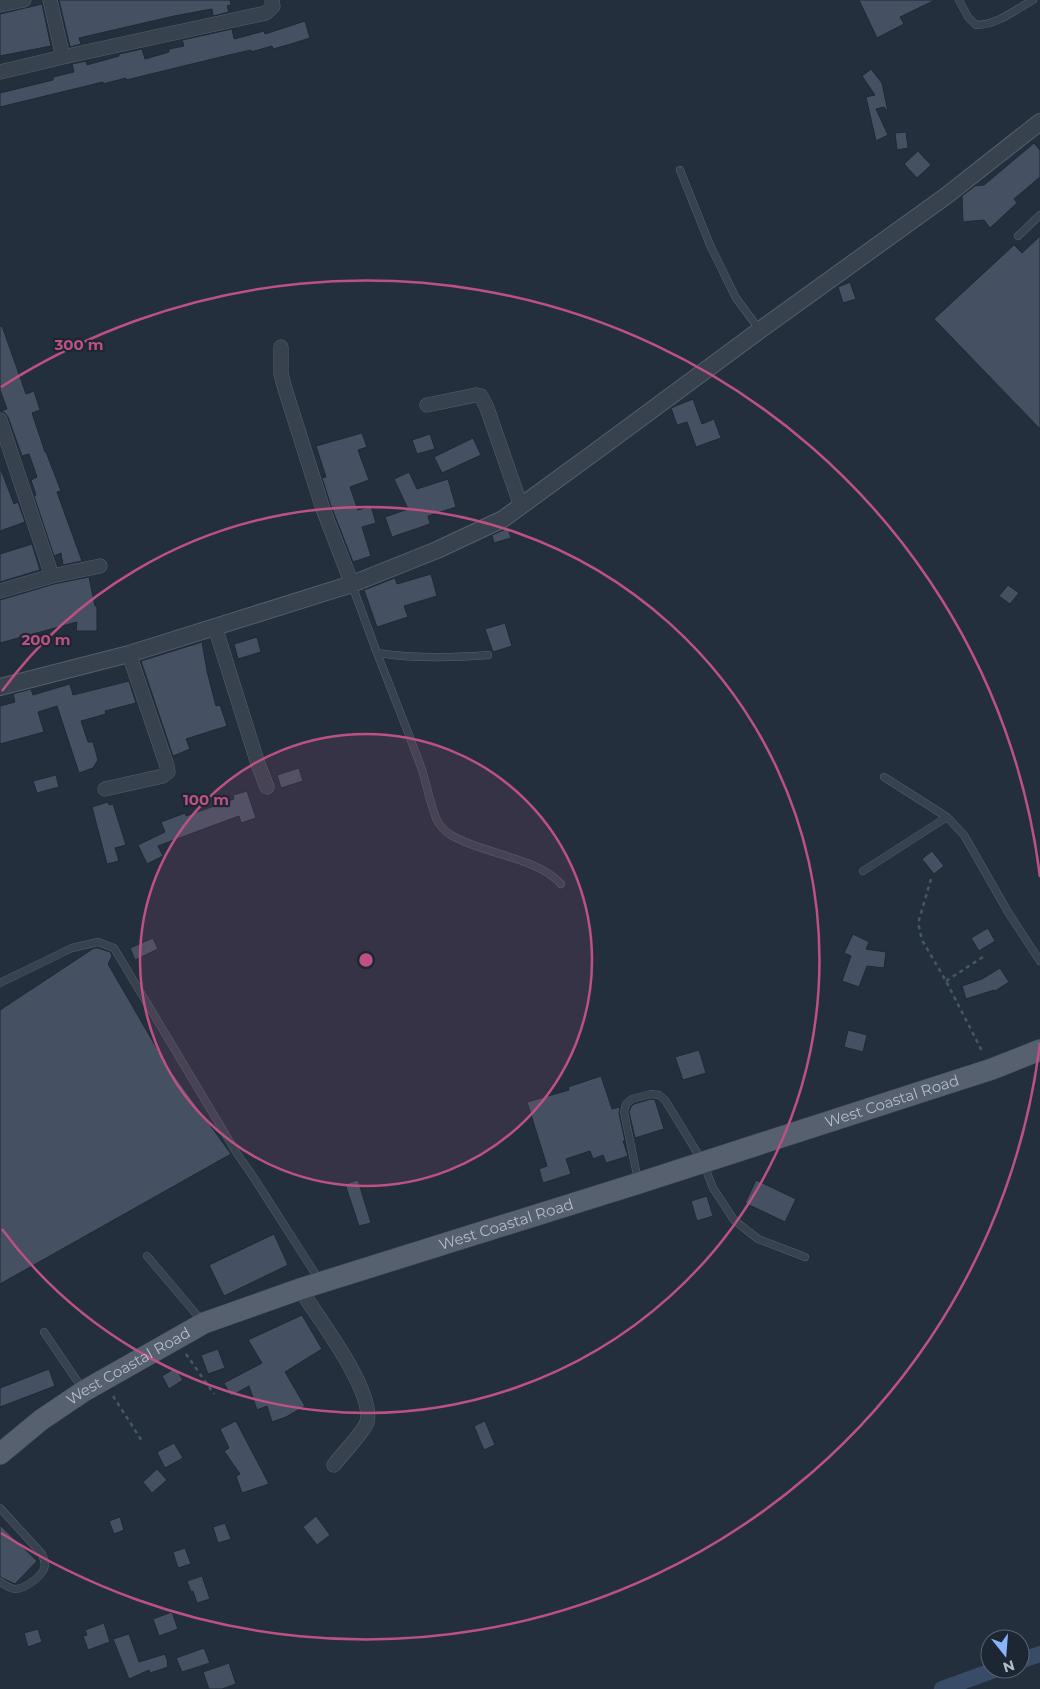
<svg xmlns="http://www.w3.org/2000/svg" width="1040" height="1689" font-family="Montserrat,sans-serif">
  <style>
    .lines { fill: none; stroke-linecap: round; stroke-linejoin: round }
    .canal { stroke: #394c67; stroke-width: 16 }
    .building { fill: #455162; stroke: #1f2835 }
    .service-casing { stroke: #565f6c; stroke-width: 8 }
    .minor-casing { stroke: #565f6c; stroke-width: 15 }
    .tertiary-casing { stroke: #565f6c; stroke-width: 18 }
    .primary-casing { stroke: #414a57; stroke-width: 22 }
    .path { stroke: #44595c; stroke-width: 2.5; stroke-dasharray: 4 4; stroke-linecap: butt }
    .service { stroke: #38414e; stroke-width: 7 }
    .minor { stroke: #38414e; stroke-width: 14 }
    .tertiary { stroke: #38414e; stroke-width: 16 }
    .primary { stroke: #56606e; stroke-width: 21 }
    .ring { fill: none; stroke: #bd5182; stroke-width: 2.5 }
    .labels { text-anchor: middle; stroke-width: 4.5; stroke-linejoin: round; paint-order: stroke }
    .street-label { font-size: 15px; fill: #b4bcc9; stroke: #1d2633 }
    .centre { fill: #bd5182; stroke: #1d2633; stroke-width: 2.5 }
    .ring-label { font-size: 15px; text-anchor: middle; font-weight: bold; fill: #bd5182; stroke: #1d2633; stroke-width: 4.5; stroke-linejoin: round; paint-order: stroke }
  </style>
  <rect width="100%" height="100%" fill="#242f3e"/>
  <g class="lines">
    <path class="canal" d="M1020,1661L1040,1654
      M942,1689L997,1669"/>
  </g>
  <path class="building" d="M59,0H230L231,5L227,6L229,12L213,16L212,9L174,16L79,38L81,44L70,47Z
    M859,0H935L900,17L904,24L877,38Z
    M42,4L51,46L0,56V14Z
    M305,21L310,38L291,44L273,49L272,46L251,52V50L229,55L126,80V78L103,84V82L0,107V93L53,80V77L74,72L72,64L86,61L87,65L119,56V54L142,49L145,59L169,52V49L184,46L182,40L232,29L234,39L264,31L265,34Z
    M871,69L882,83L888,112L884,107L876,109L888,135L876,141L866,97L875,95L862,76Z
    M906,132L908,148L897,150L895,133Z
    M1034,143L1040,150V177L1014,199L1017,203L990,228L984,220L963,222L962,196L975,186L984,185Z
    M918,151L931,165L917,178L904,164Z
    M1040,236V429L934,319L1014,245L1022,253Z
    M850,282L856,299L843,303L838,287Z
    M0,326H2L26,394L34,391L40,410L32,413L45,452H46L61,491L57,492L82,561L63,565L61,553L54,556L34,496L36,495L31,480L37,477L29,454L22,456L8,417L5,413L1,411L7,409L0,390Z
    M693,399L702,424L714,419L721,438L696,447L687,422L677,425L671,408Z
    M362,433L367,447L358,450L369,480L350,487L358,510L371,506L376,523L362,527L371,556L353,562L331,506L322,478L326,477L316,446Z
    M430,434L435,449L417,454L412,440Z
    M473,438L481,455L442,473L434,457Z
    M0,470H1L14,504L18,502L25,522L0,531Z
    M409,472L417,489L448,479L456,507L428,516L430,524L392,537L385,517L408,509L394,479Z
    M508,528L511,538L494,543L492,535Z
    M32,544L40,570L0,582V554Z
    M431,574L437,596L404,606L408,617L377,627L364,590L395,578L397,584Z
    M89,577L95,606H97V631H76L77,622L0,643V600L54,584Z
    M1008,585L1019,593L1010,604L999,596Z
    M505,623L512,646L493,652L485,629Z
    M257,637L261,652L238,659L234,644Z
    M202,642L207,671L216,706L220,705L227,726L186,739L190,749L173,756L141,661Z
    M129,681L136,703L105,711L106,714L81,721L88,742H93L98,760L93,768L79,773L57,706L38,712L44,732L0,744V706L15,702L13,694L31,689L33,695L70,684L73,695Z
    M299,768L303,781L281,788L277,775Z
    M56,775L59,787L37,793L33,781Z
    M247,791L256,818L241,823L239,816L158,846L163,856L147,864L138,845L165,832L161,822L185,813L186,816L234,799L233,795Z
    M108,802L109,805L113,804L126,845L115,848L119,861L107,864L92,807Z
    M932,851L944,866L934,874L922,859Z
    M988,928L995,941L979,951L971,938Z
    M853,934L869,942L866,949L886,952L884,968L867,966L859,987L842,981L851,956L844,953Z
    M153,938L158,949L135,960L130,948Z
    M94,948H98L110,952L112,956L108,964L166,1064L231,1154L0,1284V1010Z
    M1000,968L1009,982L995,991L994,990L966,999L962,986L982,979Z
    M848,1030L867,1035L863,1052L844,1047Z
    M699,1050L706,1073L683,1080L675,1057Z
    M601,1076L612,1109L620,1107L619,1113L625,1141H623L628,1156L606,1163L603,1155L593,1159L590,1151L566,1159L571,1174L543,1183L539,1169L547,1166L527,1102L569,1090L568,1087Z
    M651,1099L655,1100L664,1129L635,1138L629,1112L631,1107L634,1104Z
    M358,1180L371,1223L359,1226L345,1184Z
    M756,1180L796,1199L785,1222L745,1203Z
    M707,1196L713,1216L697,1221L691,1201Z
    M274,1234L288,1265L224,1296L209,1265Z
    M302,1315L322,1349L285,1372L305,1406L286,1417L272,1422L267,1406L257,1410L249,1386L231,1396L224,1383L262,1363L248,1340Z
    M218,1349L225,1368L208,1374L201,1355Z
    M175,1368L183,1380L169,1389L162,1376Z
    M49,1369L55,1386L0,1407V1388Z
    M236,1421L269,1484L242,1493L236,1476L240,1474L224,1451L229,1448L220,1429Z
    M485,1421L495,1445L484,1450L474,1426Z
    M174,1443L183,1458L165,1468L157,1452Z
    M157,1469L167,1480L152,1493L143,1482Z
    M316,1516L330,1535L317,1545L303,1527Z
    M120,1517L124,1530L114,1534L109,1521Z
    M225,1523L231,1539L218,1543L213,1527Z
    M0,1525L37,1561L15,1584L0,1577Z
    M185,1548L191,1564L178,1568L173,1552Z
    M202,1576L210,1599L197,1603L193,1591L191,1592L187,1581Z
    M172,1612L178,1629L159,1636L153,1619Z
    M104,1623L110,1642L88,1650L83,1636L87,1635L85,1630Z
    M38,1629L42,1642L28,1647L24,1633Z
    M129,1634L139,1662L165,1654L168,1663H167L168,1667L150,1673L149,1670L129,1679L113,1639Z
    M204,1648L210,1663L182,1672L176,1658Z
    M229,1663L236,1684L222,1689H209L203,1672Z"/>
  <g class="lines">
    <g class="service-casing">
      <path id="service" d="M959,0L968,17L976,25C997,25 1015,10 1033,0
        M680,170L710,245L736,298L759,329
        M1018,236L1040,215
        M352,585L377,653C415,659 450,658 488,655
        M377,653C392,692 408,731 422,770C427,786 430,803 436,818C439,825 444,831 451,835C482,854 537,857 561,884
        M884,777L947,817L964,835L1008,912L1040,961
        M863,871L947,817
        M0,983L72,948L98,942L114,948L236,1152L254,1178L320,1281
        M638,1180L624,1112L626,1104L632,1099L651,1094L659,1095L665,1100L703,1162L713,1188L734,1220L758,1239L805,1257
        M147,1256L202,1321
        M44,1332L82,1388
        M0,1508L42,1554C44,1559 46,1564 44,1569C40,1578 23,1590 14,1589C9,1588 5,1585 0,1582"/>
    </g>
    <g class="minor-casing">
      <path id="minor" d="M50,0L63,57
        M0,5L24,0
        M0,72L63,57L266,13L273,6L272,0
        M281,347V374L285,389L323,509L352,584
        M427,405L476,395L481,396L487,408L521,506
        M0,420L52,576
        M0,591L52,576L100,566
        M215,627L258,764L267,787
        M105,789L163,776L168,772L167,766L129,654
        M300,1289C317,1316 375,1391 367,1422C364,1432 341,1455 334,1465"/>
    </g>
    <g class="tertiary-casing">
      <path id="tertiary" d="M0,687L129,654L352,584L437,550L503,519L599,449L760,330L946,196L1040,122"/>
    </g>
    <g class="primary-casing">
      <g id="primary">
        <path id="s1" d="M0,1454L41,1420L84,1391L204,1323L300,1289L639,1183L992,1069L1040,1050"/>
      </g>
    </g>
    <path class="path" d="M931,879L919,920V927L922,940L946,981L983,1053
      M946,981L986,955
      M186,1354L214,1394
      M113,1396L142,1441"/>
    <use href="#service" class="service"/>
    <use href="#minor" class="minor"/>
    <use href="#tertiary" class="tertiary"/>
    <use href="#primary" class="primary"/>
  </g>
  <circle cx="366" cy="960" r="226" fill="#bd5182" fill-opacity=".12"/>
  <g class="ring">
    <circle cx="366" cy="960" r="226"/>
    <path d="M2 691A453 453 0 1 1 2 1229"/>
    <path d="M1040 1043A679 679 0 0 1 1 1533M1 387A679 679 0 0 1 1040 877"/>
  </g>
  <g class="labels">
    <g class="street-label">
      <text dy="5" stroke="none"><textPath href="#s1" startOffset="966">West Coastal Road</textPath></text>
      <text dy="5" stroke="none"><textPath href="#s1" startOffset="561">West Coastal Road</textPath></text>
      <text dy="5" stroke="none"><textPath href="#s1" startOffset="156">West Coastal Road</textPath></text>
    </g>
  </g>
  <circle cx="366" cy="960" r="8" class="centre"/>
  <g class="ring-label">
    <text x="79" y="350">300 m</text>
    <text x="46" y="645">200 m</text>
    <text x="206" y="805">100 m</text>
  </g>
  <g transform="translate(1005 1654) rotate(163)"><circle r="24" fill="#1d2633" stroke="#59626f"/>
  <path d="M0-4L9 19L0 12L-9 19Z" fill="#8ab4f8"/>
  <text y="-8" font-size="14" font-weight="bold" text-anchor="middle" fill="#b4bcc9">N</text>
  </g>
</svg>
